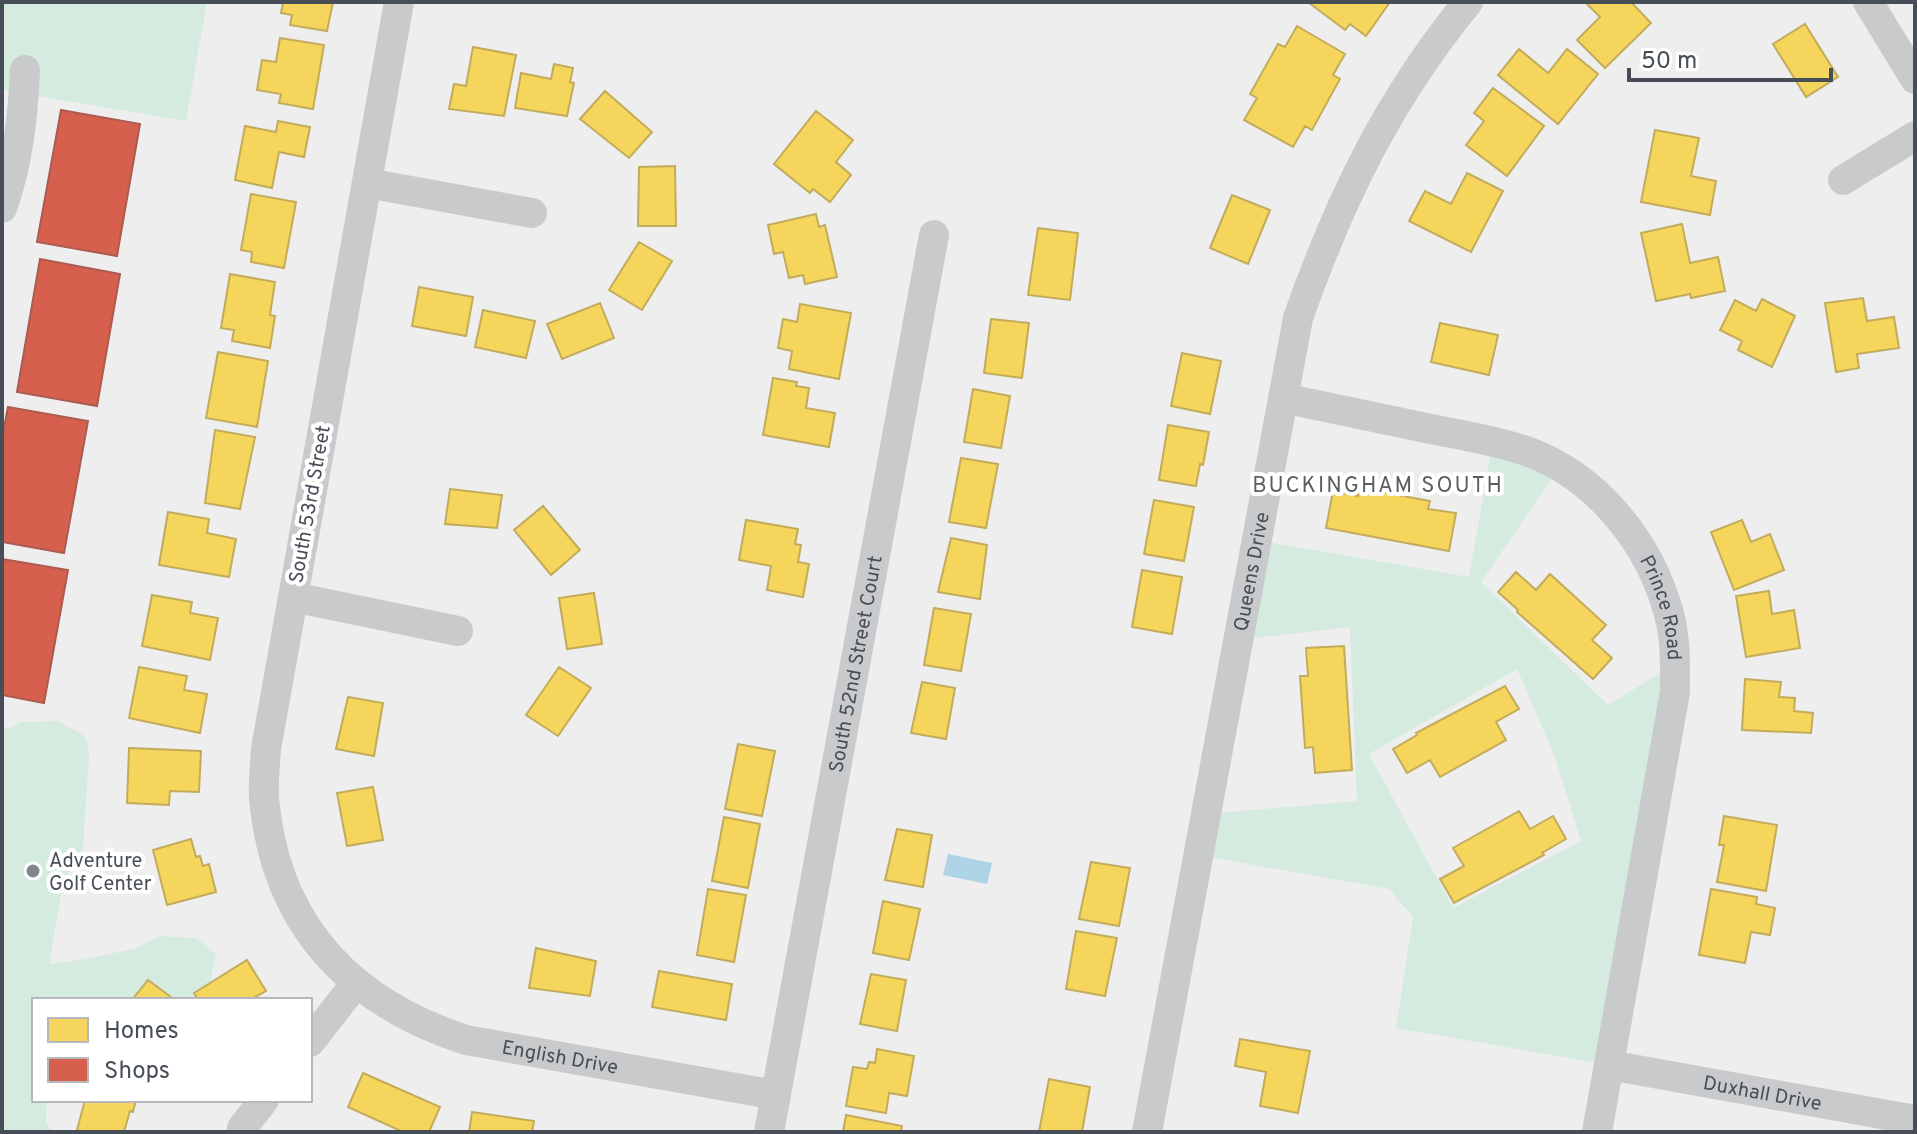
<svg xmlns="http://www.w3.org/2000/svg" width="1917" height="1134" font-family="Overpass,sans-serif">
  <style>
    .green { fill: #d5ebe0; fill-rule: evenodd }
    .water { fill: #aed3e5 }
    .homes { fill: #f6d55c; stroke: #c2ac5b; stroke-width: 2 }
    .shops { fill: #d6604d; stroke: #ab5b50; stroke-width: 2 }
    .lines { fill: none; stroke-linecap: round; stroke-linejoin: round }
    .minor { stroke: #c9cacc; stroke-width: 30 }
    .poi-dot { fill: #82868c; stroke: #fff; stroke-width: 3 }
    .labels { text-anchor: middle; stroke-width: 8; stroke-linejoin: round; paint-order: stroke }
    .street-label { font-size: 20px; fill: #484e58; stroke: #fff }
    .poi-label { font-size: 20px; fill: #484e58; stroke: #fff; text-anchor: start }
    .neighbourhood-label { font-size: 22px; letter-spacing: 2px; fill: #5b5d61; stroke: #fff }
  </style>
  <rect width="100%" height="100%" fill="#eee"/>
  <path class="green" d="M2,2H207L186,121L2,90Z
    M1493,441L1560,467L1481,582L1608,705L1675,664L1609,1065L1396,1028L1413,917L1389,889L1198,855L1206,814L1357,801L1350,627L1238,640L1257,540L1469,577ZM1517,669L1555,757L1581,841L1453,908L1369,754Z
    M57,721L82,734L87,742L89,756L83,850L64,879L49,964L87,959L136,948L161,936L196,938L216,954L209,989L197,1000H34V1100H47L46,1123L53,1132H2V727L9,728L21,722Z"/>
  <path class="water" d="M948,854L992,863L987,884L943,875Z"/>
  <path class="homes" d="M283,2H333L327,31L290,25L292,15L281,13Z
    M1308,2H1390L1366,36L1350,24L1345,30Z
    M1585,2H1631L1651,23L1605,68L1577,40L1600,17Z
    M1805,24L1838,77L1806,97L1773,44Z
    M1297,26L1345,54L1333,75L1340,79L1312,130L1305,126L1293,147L1244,120L1257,98L1250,94L1278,44L1285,47Z
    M280,38L324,45L313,109L279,103L281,94L257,90L262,60L276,62Z
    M473,47L516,55L504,116L449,109L454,84L466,86Z
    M1519,49L1548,73L1567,49L1598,74L1558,124L1498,75Z
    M554,64L573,68L570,82L574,83L567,116L515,108L521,73L551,79Z
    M1493,88L1544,126L1507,176L1466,145L1484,121L1474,113Z
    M605,91L652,132L629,158L580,119Z
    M816,111L853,140L836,162L851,175L830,202L813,189L810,193L774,164Z
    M278,121L310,127L304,157L279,152L272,188L235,180L245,126L276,132Z
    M1655,130L1699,138L1691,176L1716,181L1710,215L1641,202Z
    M675,166L676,226H638L639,167Z
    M1467,173L1503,191L1471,252L1409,221L1425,191L1451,204Z
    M251,194L296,202L284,268L251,262L252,252L241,250Z
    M1232,195L1270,210L1248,264L1210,248Z
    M816,214L819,227L825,225L837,277L805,284L803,275L789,278L783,252L774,254L768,225Z
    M1682,224L1690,263L1718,257L1725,291L1691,298L1690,294L1656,301L1641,233Z
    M1038,228L1078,233L1070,300L1028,295Z
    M639,242L672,261L642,310L609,290Z
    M230,274L275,282L270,315L275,316L270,348L232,341L234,330L221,328Z
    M419,287L473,297L466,336L412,326Z
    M1863,298L1867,321L1894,317L1899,348L1857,354L1859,368L1836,372L1825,303Z
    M1762,299L1795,316L1772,367L1738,350L1742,341L1720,330L1735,300L1756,311Z
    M600,303L614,338L562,359L547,324Z
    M800,304L851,313L839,379L789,369L792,351L778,348L783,319L797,322Z
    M483,310L535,321L526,358L475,347Z
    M991,319L1029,323L1022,378L984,373Z
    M1440,323L1498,335L1489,375L1431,362Z
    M218,352L268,361L257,427L206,418Z
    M1182,353L1221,361L1210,414L1171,406Z
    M773,378L797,382L796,386L809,388L806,408L835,413L829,447L763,435Z
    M973,389L1010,396L1001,448L964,442Z
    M1168,425L1209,432L1203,465L1200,464L1196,486L1159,480Z
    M215,430L255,437L240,509L205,503Z
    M961,458L998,464L986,528L949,522Z
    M1359,488L1430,501L1428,509L1456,513L1449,551L1326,528L1333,491L1358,496Z
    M450,489L502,495L497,528L445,524Z
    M1154,500L1194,507L1184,561L1144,554Z
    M543,506L580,550L551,575L514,530Z
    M168,512L209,519L207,533L236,539L229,577L159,565Z
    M746,520L798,529L795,544L801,545L798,562L809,564L803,597L767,590L771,566L739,560Z
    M1742,520L1751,542L1770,534L1784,570L1734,590L1711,532Z
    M951,538L987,545L980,599L938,592Z
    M1142,570L1182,577L1172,634L1132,627Z
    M1516,572L1536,590L1550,574L1606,625L1592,640L1612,658L1593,679L1517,612L1518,610L1498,592Z
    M1769,591L1772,614L1794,610L1800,648L1746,657L1736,596Z
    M594,593L602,644L567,649L559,598Z
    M152,595L192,602L190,613L218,618L210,660L142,646Z
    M934,608L971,614L961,671L924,665Z
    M1344,646L1352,770L1315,773L1313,747L1305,748L1300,676H1308L1306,648Z
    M139,667L187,676L184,690L207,694L200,733L129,718Z
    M559,667L591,688L558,736L526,715Z
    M1745,679L1781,682L1779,697L1795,698L1794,711L1813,713L1811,733L1742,730Z
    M922,682L955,688L946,739L911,733Z
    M1505,686L1519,709L1496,722L1506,740L1440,777L1430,760L1407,773L1393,749L1417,735L1416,733Z
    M348,697L383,703L374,756L336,749Z
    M738,744L775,751L762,816L725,809Z
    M129,748L201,751L199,792L170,791L169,805L127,803Z
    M373,787L383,840L347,846L337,793Z
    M1519,811L1530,829L1553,816L1566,839L1542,853L1544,855L1454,903L1440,879L1464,866L1453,848Z
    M1724,816L1777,825L1766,891L1717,882L1724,845H1719Z
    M724,817L760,824L748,888L712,881Z
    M897,829L932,835L923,887L885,880Z
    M191,839L196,857L200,856L203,866L209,864L216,892L167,905L153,850Z
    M1091,862L1130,868L1119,926L1079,919Z
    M708,889L746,895L734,962L697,955Z
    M1711,889L1757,897L1756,904L1775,908L1770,935L1751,932L1745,963L1699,955Z
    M883,901L920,909L909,960L873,953Z
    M1076,931L1117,938L1105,996L1066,989Z
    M536,948L596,961L590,996L529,988Z
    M247,960L266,991L250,1000H198L194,993Z
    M659,971L732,984L726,1020L652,1007Z
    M871,974L906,980L897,1031L860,1024Z
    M148,980L175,1000H132Z
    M1240,1039L1310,1051L1298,1113L1260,1106L1266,1072L1235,1066Z
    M877,1049L914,1056L907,1096L889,1093L886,1113L846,1106L853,1067L867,1069L869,1062L875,1063Z
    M363,1073L440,1107L429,1132H403L348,1107Z
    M1049,1079L1090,1087L1082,1132H1039Z
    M85,1100H136L133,1112L130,1111L124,1132H86L77,1130Z
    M472,1112L534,1121L532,1132H469Z
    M846,1115L902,1126L901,1132H843Z"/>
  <path class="shops" d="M61,110L140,124L117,256L37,242Z
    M40,259L120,274L97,406L17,392Z
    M8,407L88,421L64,553L2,542V438Z
    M2,559L68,570L44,703L2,695Z"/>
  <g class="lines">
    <g class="minor">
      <path id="s1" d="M399,2L266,749C265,765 263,782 264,798C275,924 349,1002 466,1040L776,1095"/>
      <path d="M1868,2L1915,79"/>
      <path d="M1843,180L1915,136"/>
      <path d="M367,183L532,213"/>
      <path d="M2,208C18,164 23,117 25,70"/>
      <path id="s2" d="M1283,398C1331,408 1378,418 1426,428C1459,435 1494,440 1526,451C1597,476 1650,543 1669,614C1676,640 1675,666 1675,692L1597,1132"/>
      <path d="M293,597L458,631"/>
      <path d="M310,1042L356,983"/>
      <path id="s3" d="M1609,1065L1915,1120"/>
      <path d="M242,1128L264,1100"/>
      <path id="s4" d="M769,1132L934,235"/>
      <path id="s5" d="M1147,1132L1298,318C1340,199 1388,100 1468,2"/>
    </g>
  </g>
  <circle class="poi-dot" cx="33" cy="871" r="8"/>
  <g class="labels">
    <g class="street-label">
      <text transform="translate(309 504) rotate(-80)" y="7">South 53rd Street</text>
      <text dy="7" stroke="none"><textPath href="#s5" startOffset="570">Queens Drive</textPath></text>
      <text dy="7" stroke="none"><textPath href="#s2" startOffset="466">Prince Road</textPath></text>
      <text dy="7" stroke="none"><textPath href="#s4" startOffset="476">South 52nd Street Court</textPath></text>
      <text dy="7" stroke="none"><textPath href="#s1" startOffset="1240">English Drive</textPath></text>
      <text dy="7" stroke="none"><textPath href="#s3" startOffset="156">Duxhall Drive</textPath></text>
    </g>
    <g class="poi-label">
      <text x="49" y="867">Adventure<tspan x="49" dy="23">Golf Center</tspan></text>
    </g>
    <g class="neighbourhood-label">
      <text x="1378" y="492">BUCKINGHAM SOUTH</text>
    </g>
  </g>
  <rect width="1917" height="1134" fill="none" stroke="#484e58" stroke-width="8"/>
  <rect x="32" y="998" width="280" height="104" fill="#ffffff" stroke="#b6b8bc" stroke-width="2"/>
  <rect x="48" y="1018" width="40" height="24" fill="#f6d55c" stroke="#b6b8bc" stroke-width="2"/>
  <text x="104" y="1038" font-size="24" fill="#484e58">Homes</text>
  <rect x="48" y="1058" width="40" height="24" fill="#d6604d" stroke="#b6b8bc" stroke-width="2"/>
  <text x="104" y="1078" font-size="24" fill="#484e58">Shops</text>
  <path d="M1629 68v12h202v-12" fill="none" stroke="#484e58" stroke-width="4"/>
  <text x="1641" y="68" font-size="24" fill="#484e58" stroke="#ffffff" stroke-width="6" paint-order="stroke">50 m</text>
</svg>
